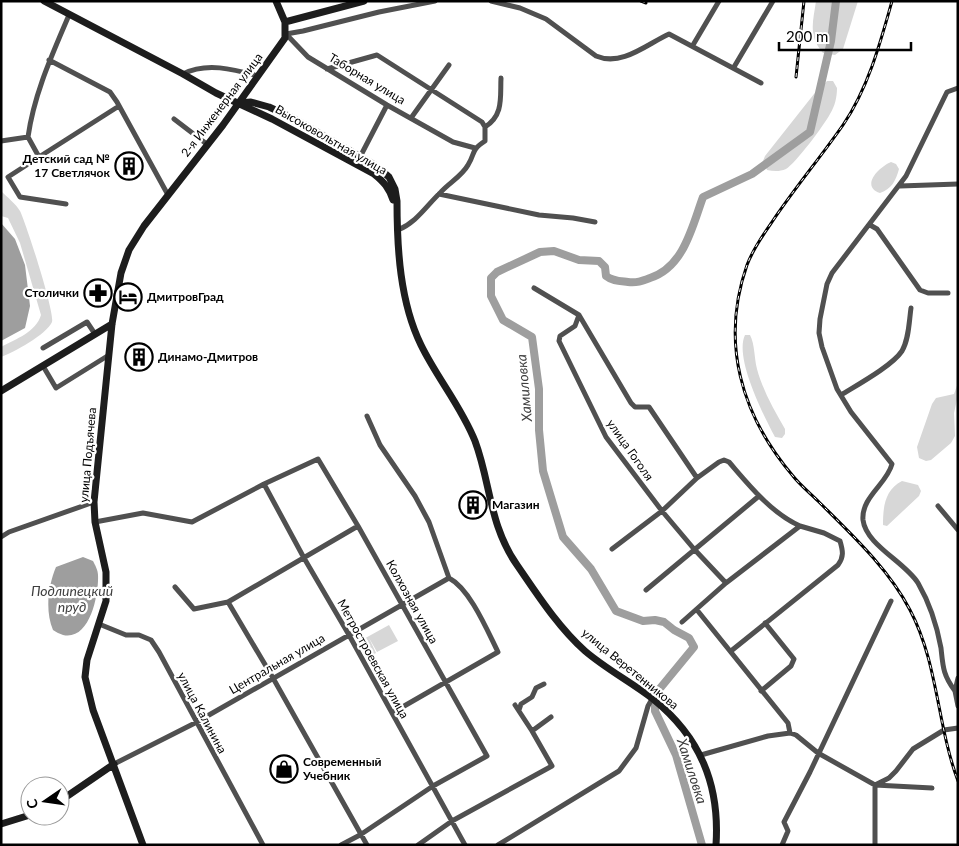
<svg xmlns="http://www.w3.org/2000/svg" width="959" height="846" font-family="Lato,sans-serif">
  <style>
    .green { fill: #d7d7d7 }
    .water { fill: #9e9e9e }
    .lines { fill: none; stroke-linecap: round; stroke-linejoin: round }
    .river { stroke: #9e9e9e; stroke-width: 8 }
    .street { stroke: #505050; stroke-width: 5 }
    .secondary { stroke: #1d1d1d; stroke-width: 7 }
    .rail-casing { stroke: #000; stroke-width: 3 }
    .rail { stroke: #fff; stroke-width: 1; stroke-dasharray: 4; stroke-linecap: butt }
    .labels { text-anchor: middle; stroke-width: 4.5; stroke-linejoin: round; paint-order: stroke }
    .street-label { font-size: 12px; fill: #000; stroke: #fff }
    .poi-label { font-size: 12px; font-weight: bold; fill: #000; stroke: #fff; text-anchor: start }
    .water-label { font-size: 14px; font-style: italic; fill: #3f3f3f; stroke: #fff }
  </style>
  <rect width="100%" height="100%" fill="#fff"/>
  <path class="green" d="M816,1H858L843,49L835,55L823,53C808,36 813,22 816,1Z
    M827,81H833L837,88C837,97 835,106 830,114C825,124 795,164 786,169C779,172 773,171 767,170L763,161L765,156L814,94Z
    M891,162L896,164L899,169C896,180 892,189 880,193C860,186 879,167 891,162Z
    M1,191C7,197 16,204 20,211C26,223 55,313 52,322C47,334 13,353 1,357V347C16,339 36,332 41,315L20,243L8,218L1,216Z
    M745,335H750C755,345 754,357 757,369C763,391 774,410 785,429V434L782,438L775,437C764,416 734,358 745,335Z
    M958,383V395L954,413L955,436L951,443L931,460L926,461L919,458L917,447L932,404L936,398L954,394Z
    M902,481L918,485L921,491L919,496L887,526L883,525C883,506 885,490 902,481Z
    M389,625L398,641L377,652L369,638L376,653L368,657L360,641Z"/>
  <path class="water" d="M1,223L15,239L25,265L30,306L25,328L1,341Z
    M83,557L93,561C95,565 98,570 98,575C99,594 90,641 63,635C60,634 56,632 53,630C45,611 48,586 56,567Z"/>
  <g class="lines">
    <path class="river" d="M656,697L657,692L694,647L689,638L674,630L664,622L655,620L643,621L616,611L591,569L563,537L543,471L539,430V389L532,337L503,320L491,296V278L497,272L540,252L554,251L579,260L599,261L605,267L606,276C612,281 620,281 628,282C637,283 642,281 650,278C684,267 692,227 703,197L752,174L810,132L831,41L836,1
      M655,706V711L676,755L702,845"/>
    <path class="street" d="M491,1L520,8L546,19L596,56C622,67 647,44 669,34L761,83
      M286,34L308,57L387,105L453,142L475,148
      M286,34L303,31L379,12L435,1
      M693,45L719,1
      M49,60L110,92L117,102L168,195
      M734,67L773,1
      M327,69L377,55L482,122L485,127
      M183,74C206,62 233,69 258,76
      M411,118L449,65
      M174,119L208,145
      M28,137L39,157L119,106
      M1,141L28,137C34,94 52,55 69,15
      M39,157L8,177L20,197L66,204
      M360,157L387,105
      M900,186L958,184
      M439,194L539,215L573,218L595,222
      M870,225L877,229L920,290L928,293H948
      M398,230C417,222 426,206 441,192C449,183 462,176 468,165C476,152 470,151 485,141V127C504,115 500,97 501,78
      M534,288L579,315L631,403L635,407H649L697,478
      M579,315L575,326L560,336L559,341L606,437L662,511L694,549L726,583
      M43,348L87,322L95,334
      M43,366L56,388L109,355
      M841,395C857,385 892,366 902,351C909,339 909,322 911,308
      M367,416L380,445L415,496L429,522L449,578
      M264,484L304,558L349,635L465,845
      M938,506L958,530
      M95,522L143,513L192,522L264,484L318,459L358,526L487,756L433,786L360,835L341,845
      M1,537L9,532L94,502
      M612,549L662,511L697,478L719,462L724,460L729,462C749,485 771,513 800,526
      M175,587L194,609L228,602L358,526
      M646,590L759,496
      M228,602L273,678L367,845
      M697,610L788,723L790,733
      M682,622L726,583L800,526L824,533L840,541C843,551 844,557 838,565L731,651
      M99,624L126,635H139L151,640L159,652L263,845
      M958,678L955,691L958,706
      M761,691L791,666L794,659L765,623
      M955,691C943,675 943,667 941,648C937,626 929,602 918,583C905,562 866,545 863,520C861,497 887,484 892,464L851,412L837,389L822,347L819,333L820,319L827,284L832,273L906,176L947,92L958,88
      M519,710L521,704L532,697L536,688L544,684
      M392,713L498,652C487,630 470,589 449,578
      M532,731L551,717
      M701,755L768,736L790,733L796,735L818,753L875,785L932,788
      M114,764L195,723L449,578
      M875,785L889,778L896,771L913,749L944,730L958,728
      M875,785V845
      M418,845L452,821L552,766L532,731L515,705
      M498,845L619,771L636,748L648,706L652,699
      M782,845L788,831L784,822L810,772L891,601"/>
    <path class="secondary" d="M44,1L183,74L216,93L272,119L374,174C384,182 389,188 393,200
      M285,22L364,1
      M239,103L251,102L269,107L293,118L375,165L389,177L395,189L397,201C397,249 400,302 421,345C437,378 461,406 475,441C491,484 489,525 517,565C537,594 558,627 585,651C606,669 631,682 653,699C700,737 720,784 716,845
      M1,391L112,324
      M60,801L114,764
      M1,824L30,815
      M143,845L93,710L85,677L87,660L106,601V572L95,522L94,502L112,324L121,273L129,250L144,226L223,125L285,38V22L276,1"/>
    <g class="rail-casing">
      <path id="rail" d="M641,1L646,3
        M892,1C880,44 868,88 843,125C820,158 794,189 772,222C763,235 753,249 747,265C720,342 741,415 793,476C800,485 810,493 818,501C851,534 888,568 910,610C938,663 937,725 958,781
        M796,77L804,1"/>
    </g>
    <use href="#rail" class="rail"/>
  </g>
  <defs>
    <g id="building-ring" transform="scale(1.4375)"><circle r="9.5" fill="#fff" stroke="#000" stroke-width="1.5"/><path d="M-4-6H4V6H1V3H-1V6H-4ZM-2.5-4.3h1.7v1.8h-1.7ZM.8-4.3h1.7v1.8H.8ZM-2.5-1h1.7V.8h-1.7ZM.8-1h1.7V.8H.8Z" fill="#000"/></g>
    <g id="pharmacy-ring" transform="scale(1.4375)"><circle r="9.5" fill="#fff" stroke="#000" stroke-width="1.5"/><path d="M-2-6h4v4h4v4h-4v4h-4v-4h-4v-4h4Z" fill="#000"/></g>
    <g id="hotel-ring" transform="scale(1.4375)"><circle r="9.5" fill="#fff" stroke="#000" stroke-width="1.5"/><path d="M-6-4.5h1.5V1H6V5H4.5V3h-9V5H-6ZM-4 0a1.8 1.8 0 1 1 3.6 0ZM.5 0V-2.5h3Q6-2.5 6 0Z" fill="#000"/></g>
    <g id="shop-ring" transform="scale(1.4375)"><circle r="9.5" fill="#fff" stroke="#000" stroke-width="1.5"/><path d="M-5-2.5h2.3a2.7 3.5 0 0 1 5.4 0H5L5.5 6h-11ZM-1.5-2.5h3a1.5 2.3 0 0 0-3 0Z" fill="#000"/></g>
  </defs>
  <g fill-rule="evenodd">
    <use href="#building-ring" x="129" y="166"/>
    <use href="#pharmacy-ring" x="98" y="293"/>
    <use href="#hotel-ring" x="128" y="297"/>
    <use href="#building-ring" x="139" y="357"/>
    <use href="#building-ring" x="473" y="505"/>
    <use href="#shop-ring" x="284" y="769"/>
  </g>
  <g class="labels">
    <g class="street-label">
      <text transform="translate(367 79) rotate(31)" y="4">Таборная улица</text>
      <text transform="translate(222 105) rotate(-53)" y="4">2-я Инженерная улица</text>
      <text transform="translate(331 140) rotate(30)" y="4">Высоковольтная улица</text>
      <text transform="translate(630 450) rotate(55)" y="4">улица Гоголя</text>
      <text transform="translate(88 455) rotate(-85)" y="4">улица Подъячева</text>
      <text transform="translate(412 602) rotate(61)" y="4">Колхозная улица</text>
      <text transform="translate(373 659) rotate(61)" y="4">Метростроевская улица</text>
      <text transform="translate(277 664) rotate(-30)" y="4">Центральная улица</text>
      <text transform="translate(630 669) rotate(39)" y="4">улица Веретенникова</text>
      <text transform="translate(202 713) rotate(62)" y="4">улица Калинина</text>
    </g>
    <g class="poi-label">
      <text x="110" y="163" text-anchor="end">Детский сад №<tspan x="110" dy="14">17 Светлячок</tspan></text>
      <text x="79" y="297" text-anchor="end">Столички</text>
      <text x="147" y="301">ДмитровГрад</text>
      <text x="158" y="361">Динамо-Дмитров</text>
      <text x="492" y="509">Магазин</text>
      <text x="303" y="766">Современный<tspan x="303" dy="14">Учебник</tspan></text>
    </g>
    <g class="water-label">
      <text transform="translate(524 388) rotate(-95)" y="5">Хамиловка</text>
      <text x="72" y="596">Подлипецкий<tspan x="72" dy="16">пруд</tspan></text>
      <text transform="translate(692 771) rotate(72)" y="5">Хамиловка</text>
    </g>
  </g>
  <rect width="959" height="846" fill="none" stroke="#000000" stroke-width="5"/>
  <g transform="translate(45 801) rotate(257)"><circle r="24" fill="#ffffff" stroke="#999999"/>
  <path d="M0-4L9 19L0 12L-9 19Z" fill="#000000"/>
  <text y="-8" font-size="14" font-weight="bold" text-anchor="middle" fill="#000000">С</text>
  </g>
  <path d="M779 42v8h132v-8" fill="none" stroke="#000000" stroke-width="2.5"/>
  <text x="786" y="42" font-size="15" fill="#000000" stroke="#ffffff" stroke-width="4" paint-order="stroke">200 m</text>
</svg>
